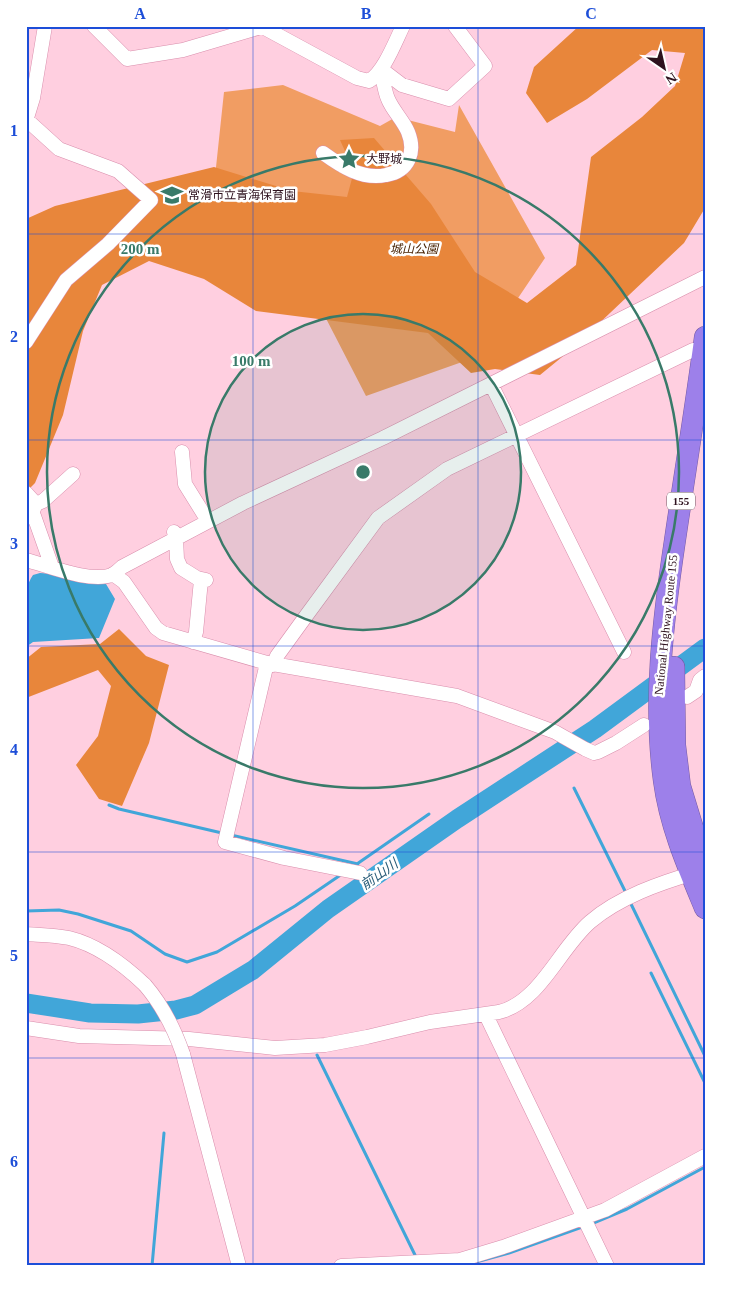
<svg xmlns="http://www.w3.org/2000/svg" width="731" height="1292" font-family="'Times New Roman','Noto Sans JP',serif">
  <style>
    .green { fill: #f19d63 }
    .forest { fill: #e8863b }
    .water { fill: #41a6d9 }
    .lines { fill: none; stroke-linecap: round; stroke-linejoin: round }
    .stream { stroke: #41a6d9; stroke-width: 3 }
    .river { stroke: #41a6d9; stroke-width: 19 }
    .minor-casing { stroke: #d98eac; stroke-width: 15 }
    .highway-casing { stroke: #765aa3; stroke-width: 22 }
    .minor { stroke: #fff; stroke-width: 14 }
    .highway { stroke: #9d80ea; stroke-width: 21 }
    .minor-bridge-casing { stroke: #d98eac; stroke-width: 15; stroke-linecap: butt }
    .minor-bridge { stroke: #fff; stroke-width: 14 }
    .grid { fill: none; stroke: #1d4ed8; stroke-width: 1; stroke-opacity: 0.55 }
    .ring { fill: none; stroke: #397a69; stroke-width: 2.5 }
    .labels { text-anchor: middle; stroke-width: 5; stroke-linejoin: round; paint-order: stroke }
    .shield { fill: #fff; stroke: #6d5962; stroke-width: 1 }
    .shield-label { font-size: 11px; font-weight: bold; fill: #2e121e }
    .poi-label { font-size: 12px; fill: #2e121e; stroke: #fff; text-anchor: start }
    .park-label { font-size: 12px; font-style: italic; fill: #462001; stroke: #fff }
    .street-label { font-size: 12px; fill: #2e121e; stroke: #fff }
    .water-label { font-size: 14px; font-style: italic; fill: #275b77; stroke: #fff }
    .centre { fill: #397a69; stroke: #fff; stroke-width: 2.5 }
    .ring-label { font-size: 15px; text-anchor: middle; font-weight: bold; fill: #397a69; stroke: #fff; stroke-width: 5; stroke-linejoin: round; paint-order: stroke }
    .neatline { fill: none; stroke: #1d4ed8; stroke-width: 2 }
    .grid-label { font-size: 16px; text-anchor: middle; font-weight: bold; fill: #1d4ed8 }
  </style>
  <rect width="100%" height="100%" fill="#ffcfe0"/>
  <path class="green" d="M283,85L380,126L396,117L455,132L459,105L545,258L479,356L366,396L301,270L214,186L224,92Z"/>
  <path class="forest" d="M579,26H705V208L684,243L573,348L540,375L495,369L471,373L428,333L256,311L204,279L149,261L102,285L83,331L63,415L35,483L26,492V219L55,206L214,167L292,191L347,197L354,171L340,140L374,138L431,204L475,272L527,303L576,265L591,157L642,117L675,86L685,53L652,50L587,99L547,123L526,93L534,67Z
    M119,629L146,656L169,665L149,743L122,806L99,799L76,765L98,736L111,686L98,670L26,698V659L41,647L100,644Z"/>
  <path class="water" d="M40,573L53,574L85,583L106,584L115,599L99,638L33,642L26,647C26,627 21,591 33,575Z"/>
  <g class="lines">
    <path class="stream" d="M574,788L626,893
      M109,805L119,809L222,833
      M231,835L358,864
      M354,866L429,814
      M631,904L705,1056
      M26,911L59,910L78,914L131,931L165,954L187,962L217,952L295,906L342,874
      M651,973L705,1083
      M317,1055L415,1255
      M591,1224L627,1209L705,1167
      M465,1265L509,1253L585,1226
      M152,1266L164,1133"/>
    <path class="river" d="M26,1003L90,1013L138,1014L176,1010L195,1005L253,970L328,909L457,819L595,729L705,648"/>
    <g class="minor-casing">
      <path id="minor" d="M94,26L127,59L183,50L261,27
        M261,26L357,78L369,81C384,72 395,42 403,26
        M381,69L402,85L449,99L485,66L455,26
        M26,121L33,98L45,26
        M323,153C341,166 362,180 386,175C409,171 416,152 408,132C403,120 393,111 388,99C384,90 383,78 381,69
        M26,342L66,280L108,244L151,200L118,171L59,149L27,120
        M491,384L624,652
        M182,452L185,484L208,521
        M26,493L36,504L32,513
        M36,504L43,501L73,474
        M26,518L31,514L34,516L52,567
        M174,532L176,538L177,559L181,568L197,578L206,580
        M26,560C49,566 90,583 112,575C115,573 119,570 122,567L243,503L383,438L705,277
        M113,574L124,582L156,628L163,633L267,663L457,696L555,732L585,749L594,753L598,752L616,743L644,725
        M193,642L196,632L201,580
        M267,663L225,842L284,858L360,873
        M273,665L277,656L306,616L378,518L447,469L693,350H703
        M687,697L696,691L700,680L705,676
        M26,934C40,935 55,935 69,938C98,945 124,965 145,985
        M486,1015L607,1266
        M26,1028L79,1036L189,1039L275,1048L325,1045L367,1037L430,1022L499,1012C540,1002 559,949 590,922C619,897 660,883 697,872
        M183,1054L239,1266
        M341,1266L460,1260L503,1247L605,1210L705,1156"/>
    </g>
    <g class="highway-casing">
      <path id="highway" d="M705,337C696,405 685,472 675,540C663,620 653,701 664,781C670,826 688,867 705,908
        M674,667L675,745L680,786L705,868"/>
    </g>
    <use href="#minor" class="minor"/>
    <use href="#highway" class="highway"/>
    <g class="minor-bridge-casing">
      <path id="minor-bridge" d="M145,985C163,1006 174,1028 183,1054"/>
    </g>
    <use href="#minor-bridge" class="minor-bridge"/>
  </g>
  <path class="grid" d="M253,26V1266M478,26V1266M26,234H705M26,440H705M26,646H705M26,852H705M26,1058H705"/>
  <circle cx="363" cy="472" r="158" fill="#397a69" fill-opacity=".12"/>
  <g class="ring">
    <circle cx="363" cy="472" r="158"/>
    <circle cx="363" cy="472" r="316"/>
  </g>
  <defs>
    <g id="sight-bare" transform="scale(1.725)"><path d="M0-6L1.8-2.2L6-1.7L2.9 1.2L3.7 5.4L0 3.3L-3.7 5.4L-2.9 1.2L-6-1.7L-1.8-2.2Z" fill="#397a69" stroke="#fff" stroke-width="2.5" paint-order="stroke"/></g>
    <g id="school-bare" transform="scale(1.725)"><path d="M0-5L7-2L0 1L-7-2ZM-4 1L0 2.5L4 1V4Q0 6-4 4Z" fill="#397a69" stroke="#fff" stroke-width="2.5" paint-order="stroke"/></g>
  </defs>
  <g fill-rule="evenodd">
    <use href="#sight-bare" x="349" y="159"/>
    <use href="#school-bare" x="172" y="195"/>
  </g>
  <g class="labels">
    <rect class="shield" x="667" y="492.5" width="28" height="17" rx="4"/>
    <g class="shield-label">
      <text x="681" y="505">155</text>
    </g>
    <g class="poi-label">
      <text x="366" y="163">大野城</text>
      <text x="188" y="199">常滑市立青海保育園</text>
    </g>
    <g class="park-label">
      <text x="414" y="253">城山公園</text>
    </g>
    <g class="street-label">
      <text transform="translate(666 625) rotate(-84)" y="4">National Highway Route 155</text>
    </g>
    <g class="water-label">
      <text transform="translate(379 874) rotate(-35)" y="5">前山川</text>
    </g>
  </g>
  <circle cx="363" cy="472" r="8" class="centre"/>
  <g class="ring-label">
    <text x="140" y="254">200 m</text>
    <text x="251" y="366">100 m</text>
  </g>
  <rect width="731" height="1292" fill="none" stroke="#ffffff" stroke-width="55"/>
  <g transform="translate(664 68) rotate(146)" stroke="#ffffff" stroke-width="4" paint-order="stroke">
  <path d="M0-4L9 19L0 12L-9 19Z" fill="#2e121e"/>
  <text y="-8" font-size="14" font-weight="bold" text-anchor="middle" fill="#2e121e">N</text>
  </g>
  <rect x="28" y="28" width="676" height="1236" class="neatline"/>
  <g class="grid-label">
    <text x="140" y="19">A</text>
    <text x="366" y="19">B</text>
    <text x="591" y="19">C</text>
    <text x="14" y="136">1</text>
    <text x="14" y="342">2</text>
    <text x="14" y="549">3</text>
    <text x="14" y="755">4</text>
    <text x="14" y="961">5</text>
    <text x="14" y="1167">6</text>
  </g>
</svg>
